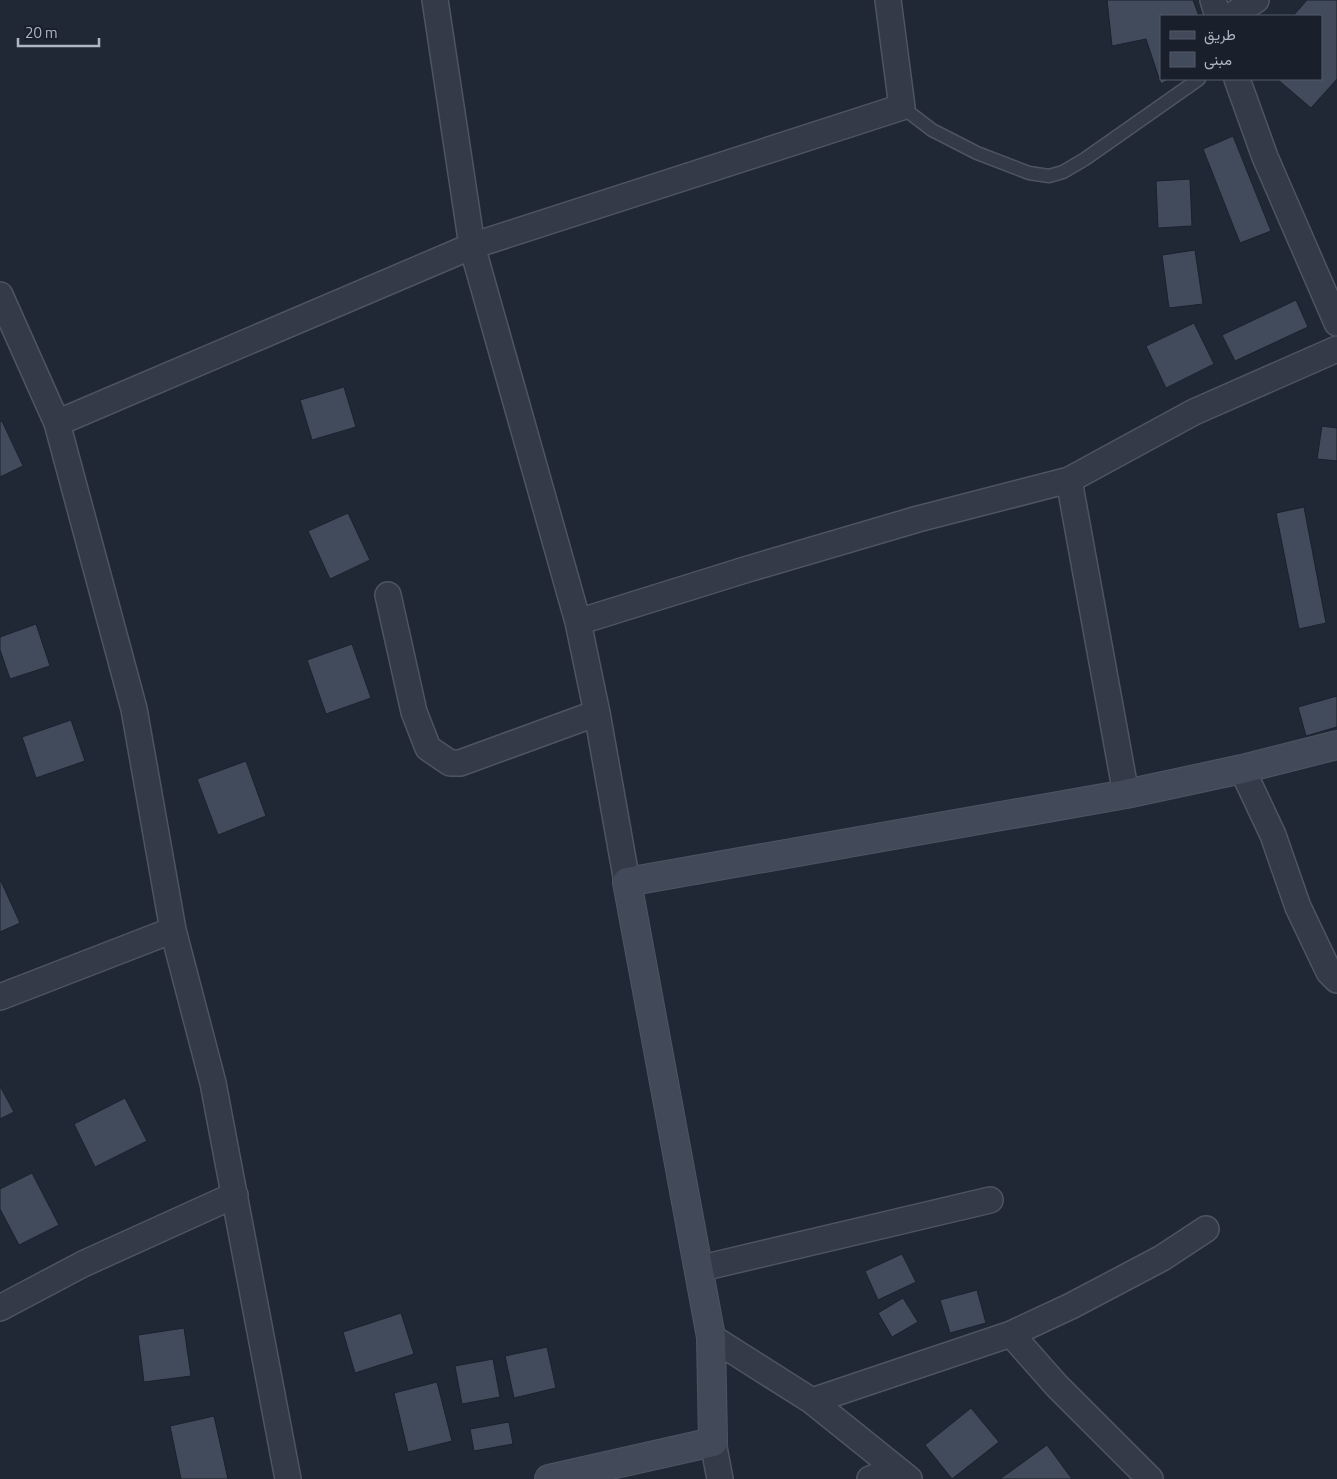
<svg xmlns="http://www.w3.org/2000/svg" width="1337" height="1479" font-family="'Titillium Web',Vazirmatn,sans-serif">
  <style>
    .building { fill: #414b5b; stroke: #1b212d }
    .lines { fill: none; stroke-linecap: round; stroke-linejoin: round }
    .service-casing { stroke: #4e5561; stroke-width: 15 }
    .minor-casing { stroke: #4e5561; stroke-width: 28 }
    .secondary-casing { stroke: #4e5561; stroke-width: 30 }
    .service { stroke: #343a47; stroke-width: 12 }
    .minor { stroke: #343a47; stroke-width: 25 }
    .secondary { stroke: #424959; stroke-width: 28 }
  </style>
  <rect width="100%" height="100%" fill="#202836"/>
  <path class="building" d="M1107,0H1193L1199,16H1161V79H1170L1161,84L1146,39L1112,46Z
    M1307,0H1337V79L1311,108L1277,79H1321V16H1293Z
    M1233,136L1271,231L1240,243L1203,149Z
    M1190,179L1192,226L1158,228L1156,181Z
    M1195,250L1203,304L1169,308L1162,255Z
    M1296,300L1308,327L1235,361L1222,335Z
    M1194,323L1214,364L1166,388L1146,346Z
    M344,387L356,427L312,440L300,400Z
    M2,421L23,466L0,477V422Z
    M1322,426L1337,428V461L1317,459Z
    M1304,507L1326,623L1299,629L1276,513Z
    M348,513L370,560L330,579L308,531Z
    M36,624L50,666L10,679L0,650V637Z
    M352,644L371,698L326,714L307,660Z
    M1337,696V727L1306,736L1298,707Z
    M71,720L85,761L36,778L22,737Z
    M246,761L266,816L218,835L197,779Z
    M0,879L20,923L0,932Z
    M0,1086L14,1112L0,1119Z
    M125,1098L147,1141L95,1167L74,1124Z
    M32,1173L59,1225L19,1245L0,1209V1189Z
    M902,1254L916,1282L878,1300L865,1271Z
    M977,1290L986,1323L950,1333L940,1300Z
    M903,1298L918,1322L892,1337L878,1313Z
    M401,1313L414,1354L355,1373L343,1332Z
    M184,1328L191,1376L144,1382L138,1335Z
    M547,1347L556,1388L514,1398L505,1356Z
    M493,1359L500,1397L462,1404L455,1366Z
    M437,1382L452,1441L408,1452L394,1393Z
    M971,1408L999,1442L952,1479L925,1445Z
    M214,1416L228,1479H181L170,1426Z
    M509,1422L513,1444L474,1451L470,1429Z
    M1047,1445L1072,1479H1000Z"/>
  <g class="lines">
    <g class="service-casing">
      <path id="service" d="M902,107L932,130L977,153L1029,173L1049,176L1063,172L1085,159L1199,79"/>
    </g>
    <g class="minor-casing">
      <path id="minor" d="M435,0L472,246L578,622L597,713L627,882
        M1213,0L1218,16
        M1231,16L1256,0
        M1237,79L1265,157L1337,323
        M0,295L57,423L134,709L173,930L213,1083L288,1479
        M57,423L472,246L902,107L888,0
        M1069,480L1126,794
        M388,595L414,712L428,748L450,763H460L597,713
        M578,622L748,569L918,519L1069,480L1194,412L1337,349
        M1242,769L1273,835L1298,907L1329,972L1337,980
        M0,997L173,930
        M698,1269L990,1200
        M0,1308L83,1264L235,1195
        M1011,1334L1057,1386L1150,1479
        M711,1337L812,1401L909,1479
        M812,1401L1011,1334L1071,1306L1162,1258L1206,1229
        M713,1442L720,1479
        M870,1479L896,1469"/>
    </g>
    <g class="secondary-casing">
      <path id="secondary" d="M549,1479L713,1442L711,1337L627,882L1126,794L1242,769L1337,745"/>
    </g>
    <use href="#service" class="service"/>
    <use href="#minor" class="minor"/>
    <use href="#secondary" class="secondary"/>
  </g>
  <rect x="1160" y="15" width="162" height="65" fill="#191f2b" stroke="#555b68"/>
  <rect x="1170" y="31" width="25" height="8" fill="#424959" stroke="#555b68"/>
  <text x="1204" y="40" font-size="15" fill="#aeb5c3">طريق</text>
  <rect x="1170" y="52" width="25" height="15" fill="#414b5b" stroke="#555b68"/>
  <text x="1204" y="65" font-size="15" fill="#aeb5c3">مبنى</text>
  <path d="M18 38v8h81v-8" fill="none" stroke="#aeb5c3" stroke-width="2.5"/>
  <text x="25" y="38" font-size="15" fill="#aeb5c3" stroke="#191f2b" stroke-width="4" paint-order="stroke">20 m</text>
</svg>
